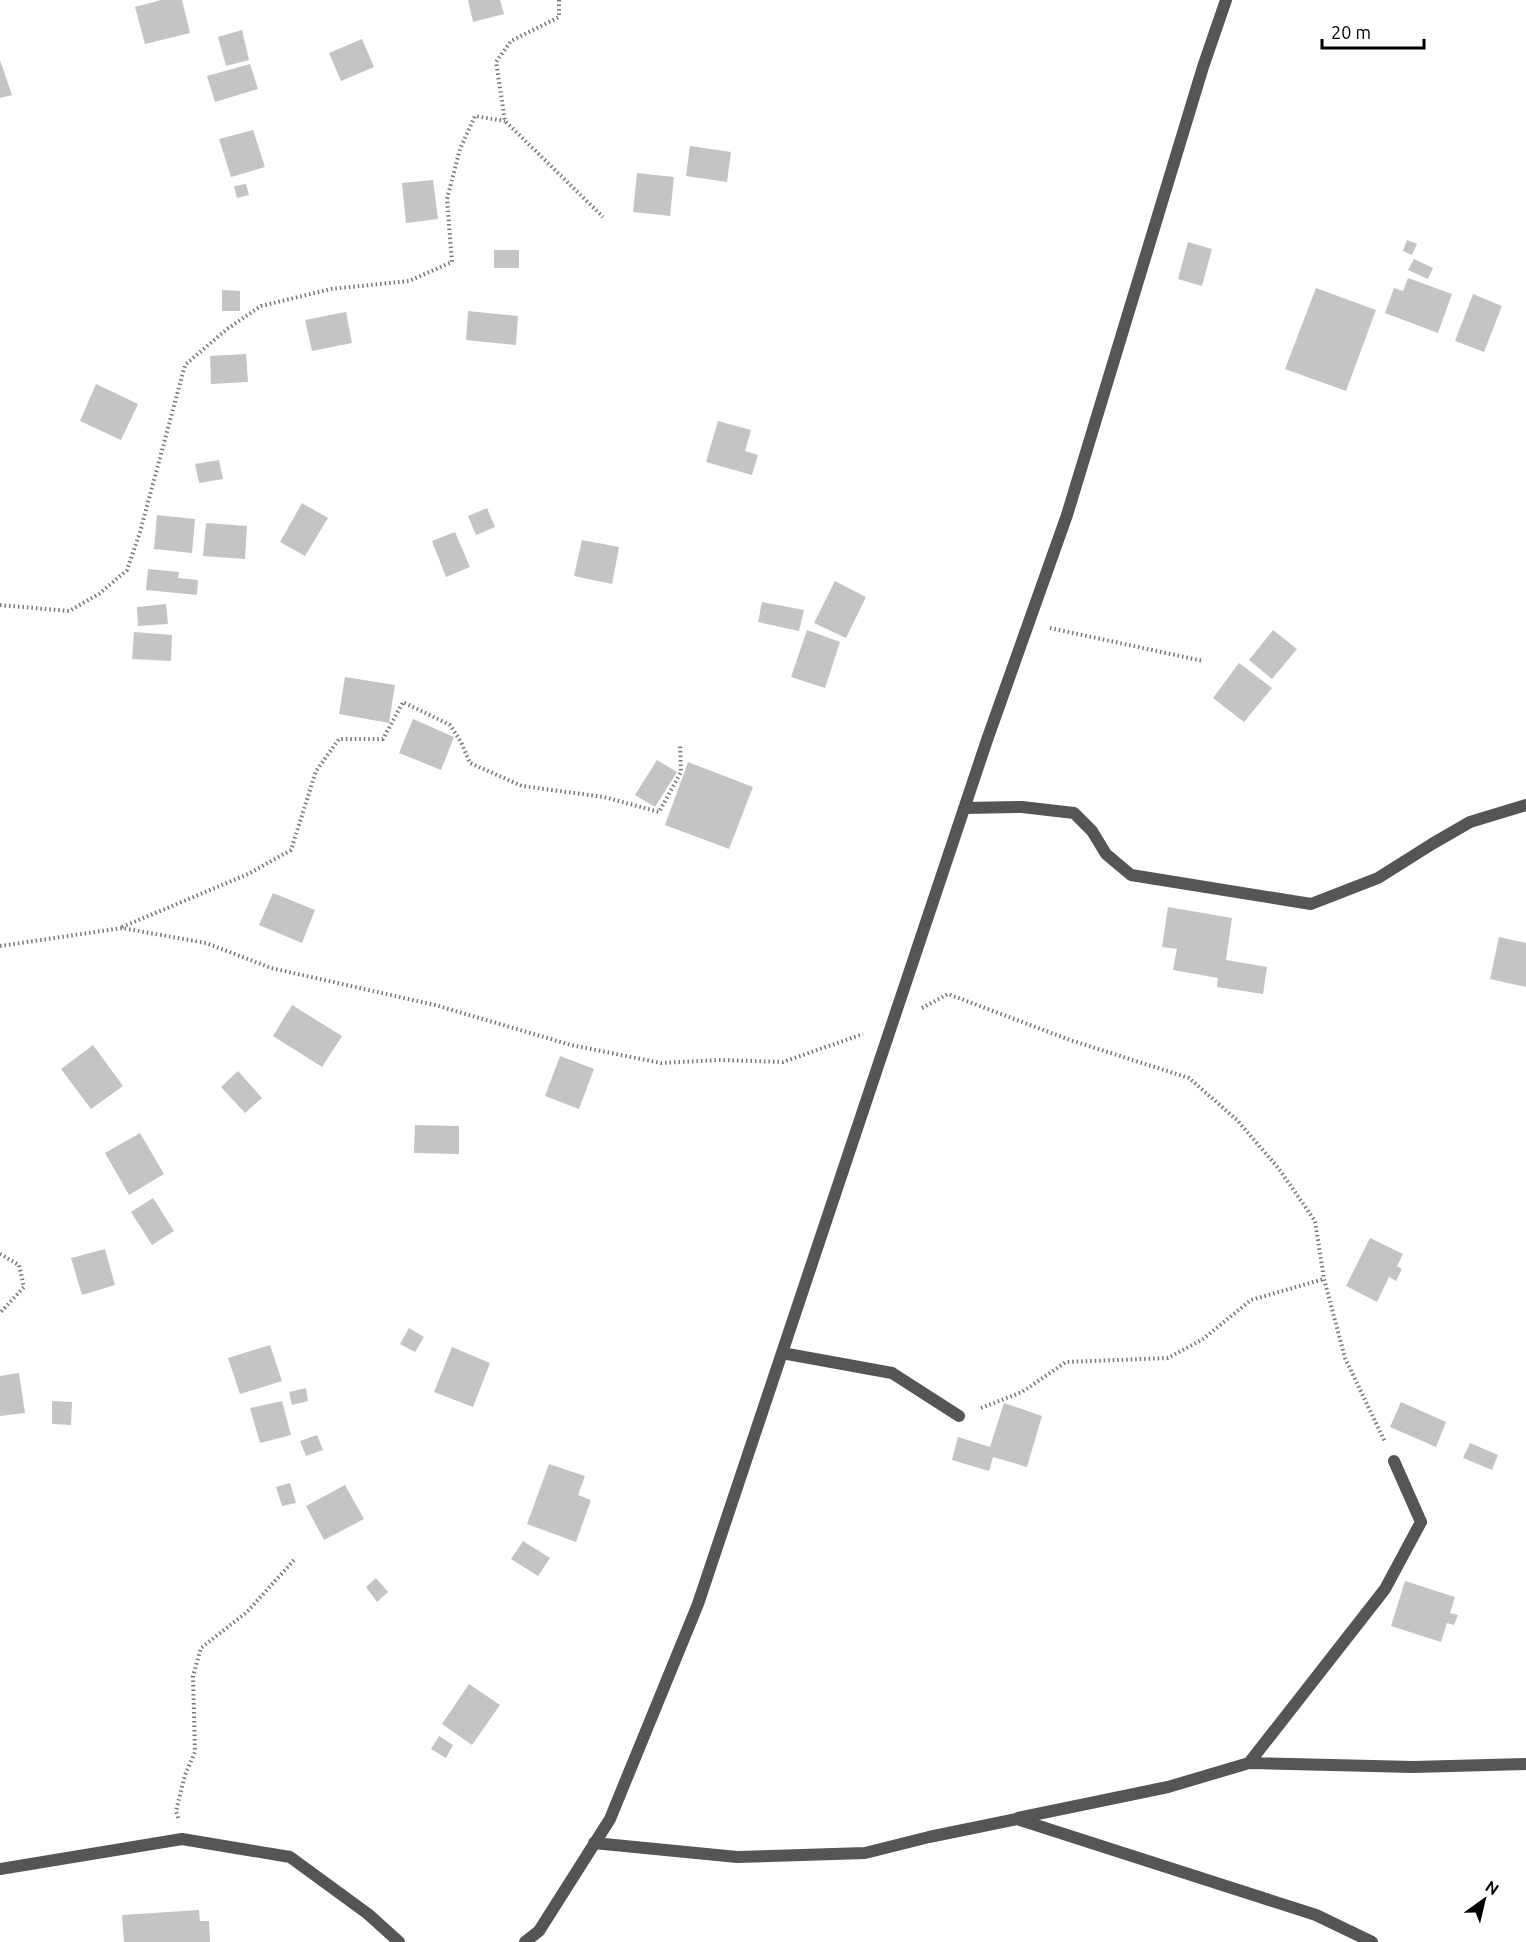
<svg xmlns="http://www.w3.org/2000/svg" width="1526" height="1942" font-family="Ubuntu,sans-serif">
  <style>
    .building { fill: #c4c4c4 }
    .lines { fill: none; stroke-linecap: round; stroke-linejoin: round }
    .path { stroke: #777; stroke-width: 4; stroke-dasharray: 1.5 3; stroke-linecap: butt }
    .minor { stroke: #555; stroke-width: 12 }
  </style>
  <rect width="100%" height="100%" fill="#fff"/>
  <path class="building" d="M161,0H182L190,33L145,44L135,7Z
    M468,0H500L504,14L473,22Z
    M242,30L249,60L226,66L218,37Z
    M362,39L374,67L341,81L329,53Z
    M0,60L12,95L0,98Z
    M250,64L258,89L215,102L207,76Z
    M253,130L265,167L231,177L219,139Z
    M690,146L731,152L727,182L686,176Z
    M637,173L674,177L670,216L633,212Z
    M433,180L438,219L406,223L402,183Z
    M246,184L249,195L237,198L234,186Z
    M1407,240L1417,244L1412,255L1403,251Z
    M1188,242L1212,249L1202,286L1178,279Z
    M494,250H519V268H494Z
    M1414,259L1433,268L1428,279L1408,270Z
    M1408,278L1452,294L1438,333L1385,313L1394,288L1403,291Z
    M1316,288L1376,310L1346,391L1285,369Z
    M222,290L240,291V311H222Z
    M1473,294L1502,306L1484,352L1455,341Z
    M468,311L518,316L516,345L466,340Z
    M346,312L352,343L312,351L305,320Z
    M246,354L248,382L211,384L210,356Z
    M96,384L138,404L121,440L80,421Z
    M718,421L751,430L745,451L758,455L752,475L706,462Z
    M219,460L223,479L199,483L195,464Z
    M302,503L328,518L305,556L280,542Z
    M487,508L495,527L476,535L468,516Z
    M157,515L195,519L192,553L154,549Z
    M206,523L247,526L245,559L203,556Z
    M455,532L470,567L446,577L432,541Z
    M582,540L619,547L612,584L574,576Z
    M148,569L179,572L178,578L198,580L197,595L146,590Z
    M835,581L866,597L846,638L814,623Z
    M762,602L804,610L799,631L758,622Z
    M166,604L168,624L138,626L137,607Z
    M807,630L840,642L825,688L791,677Z
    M1273,630L1297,649L1272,679L1249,660Z
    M134,632L172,635L171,661L132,659Z
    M1239,663L1272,688L1244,722L1213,698Z
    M345,677L395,685L389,723L339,714Z
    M413,719L454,737L441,770L399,753Z
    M657,760L677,772L655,807L635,795Z
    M688,762L753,787L729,849L665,825Z
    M273,893L315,910L302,943L259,925Z
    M1168,907L1232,918L1226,960L1267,967L1263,994L1217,987L1218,978L1173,970L1177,949L1162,947Z
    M1499,937L1526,943V987L1490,979Z
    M292,1005L342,1036L322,1067L273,1036Z
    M93,1045L123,1086L91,1109L61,1069Z
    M560,1056L594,1069L579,1109L545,1096Z
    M238,1071L262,1098L245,1113L221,1087Z
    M415,1125L459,1126V1154L414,1153Z
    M140,1133L164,1174L129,1195L105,1153Z
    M153,1198L174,1231L152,1245L131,1212Z
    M1370,1238L1403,1254L1397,1266L1402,1269L1396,1281L1389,1277L1377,1302L1346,1286Z
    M105,1249L115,1285L82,1295L71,1258Z
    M409,1328L424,1337L415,1352L400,1344Z
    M270,1345L282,1381L240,1394L228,1358Z
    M452,1347L490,1363L473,1407L434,1392Z
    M19,1373L25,1413L0,1416V1376Z
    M306,1388L308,1401L292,1405L289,1392Z
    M52,1401L72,1402L71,1425L52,1424Z
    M282,1401L291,1435L260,1443L250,1408Z
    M1401,1402L1446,1422L1436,1447L1390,1427Z
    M1004,1403L1042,1416L1027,1467L993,1457L989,1471L952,1460L958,1437L990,1447Z
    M317,1435L323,1450L306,1456L300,1441Z
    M1470,1443L1498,1455L1492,1470L1463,1458Z
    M549,1464L585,1476L578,1495L591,1500L576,1542L527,1524Z
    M290,1483L296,1503L282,1506L276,1487Z
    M345,1485L364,1519L324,1540L306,1506Z
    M523,1541L550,1558L538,1576L511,1559Z
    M376,1578L388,1592L377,1602L366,1587Z
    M1405,1581L1455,1597L1450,1613L1458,1615L1454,1625L1447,1623L1441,1642L1391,1626Z
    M469,1684L500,1705L472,1745L442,1724Z
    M439,1736L453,1745L446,1758L431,1749Z
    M199,1910L200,1921H209L210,1942H124L122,1915Z"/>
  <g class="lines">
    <path class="path" d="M559,0V17L511,41L496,62L505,121L603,217
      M0,605L69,611L99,594L127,570L140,532L185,365L227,329L261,306L331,289L409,281L452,262L447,199L460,149L475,116L505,121
      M1050,628L1203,661
      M122,927L248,874L291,850L316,771L339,739H383L403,702L450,725L461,742L470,763L522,786L604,797L659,812L681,772L680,744
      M0,946L122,928L206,943L271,968L435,1005L571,1045L661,1063L719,1060L783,1062L863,1034
      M922,1008L948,994L1070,1040L1189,1078L1237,1120L1279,1169L1315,1221L1324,1279L1345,1358L1385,1442
      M0,1254L19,1265L24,1287L0,1313
      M981,1408L1022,1392L1066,1362L1168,1358L1203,1339L1251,1300L1324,1279
      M178,1818L176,1811L185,1775L195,1752L193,1676L201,1648L247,1612L294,1560"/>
    <path class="minor" d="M964,808L1022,807L1074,813L1092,831L1106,854L1131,875L1311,904L1378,878L1432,844L1470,822L1526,805
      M782,1353L892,1373L959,1416
      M1249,1763L1385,1589L1421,1522L1394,1461
      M1018,1818L1168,1787L1249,1763L1413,1767L1526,1764
      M594,1843L737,1857L865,1853L929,1837L1017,1819L1316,1915L1372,1942
      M0,1869L182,1839L290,1857L368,1914L399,1942
      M525,1942L539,1931L610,1819L698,1604L987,740L1067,515L1203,67L1226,0"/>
  </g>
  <g transform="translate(1484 1900) rotate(34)" stroke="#ffffff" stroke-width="4.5" paint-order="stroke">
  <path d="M0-4.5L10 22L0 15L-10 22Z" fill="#000000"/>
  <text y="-9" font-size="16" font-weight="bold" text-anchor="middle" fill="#000000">N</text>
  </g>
  <path d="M1322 39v9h102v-9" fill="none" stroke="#000000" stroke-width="3"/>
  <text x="1331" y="39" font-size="18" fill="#000000" stroke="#ffffff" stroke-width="4.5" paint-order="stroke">20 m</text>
</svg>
